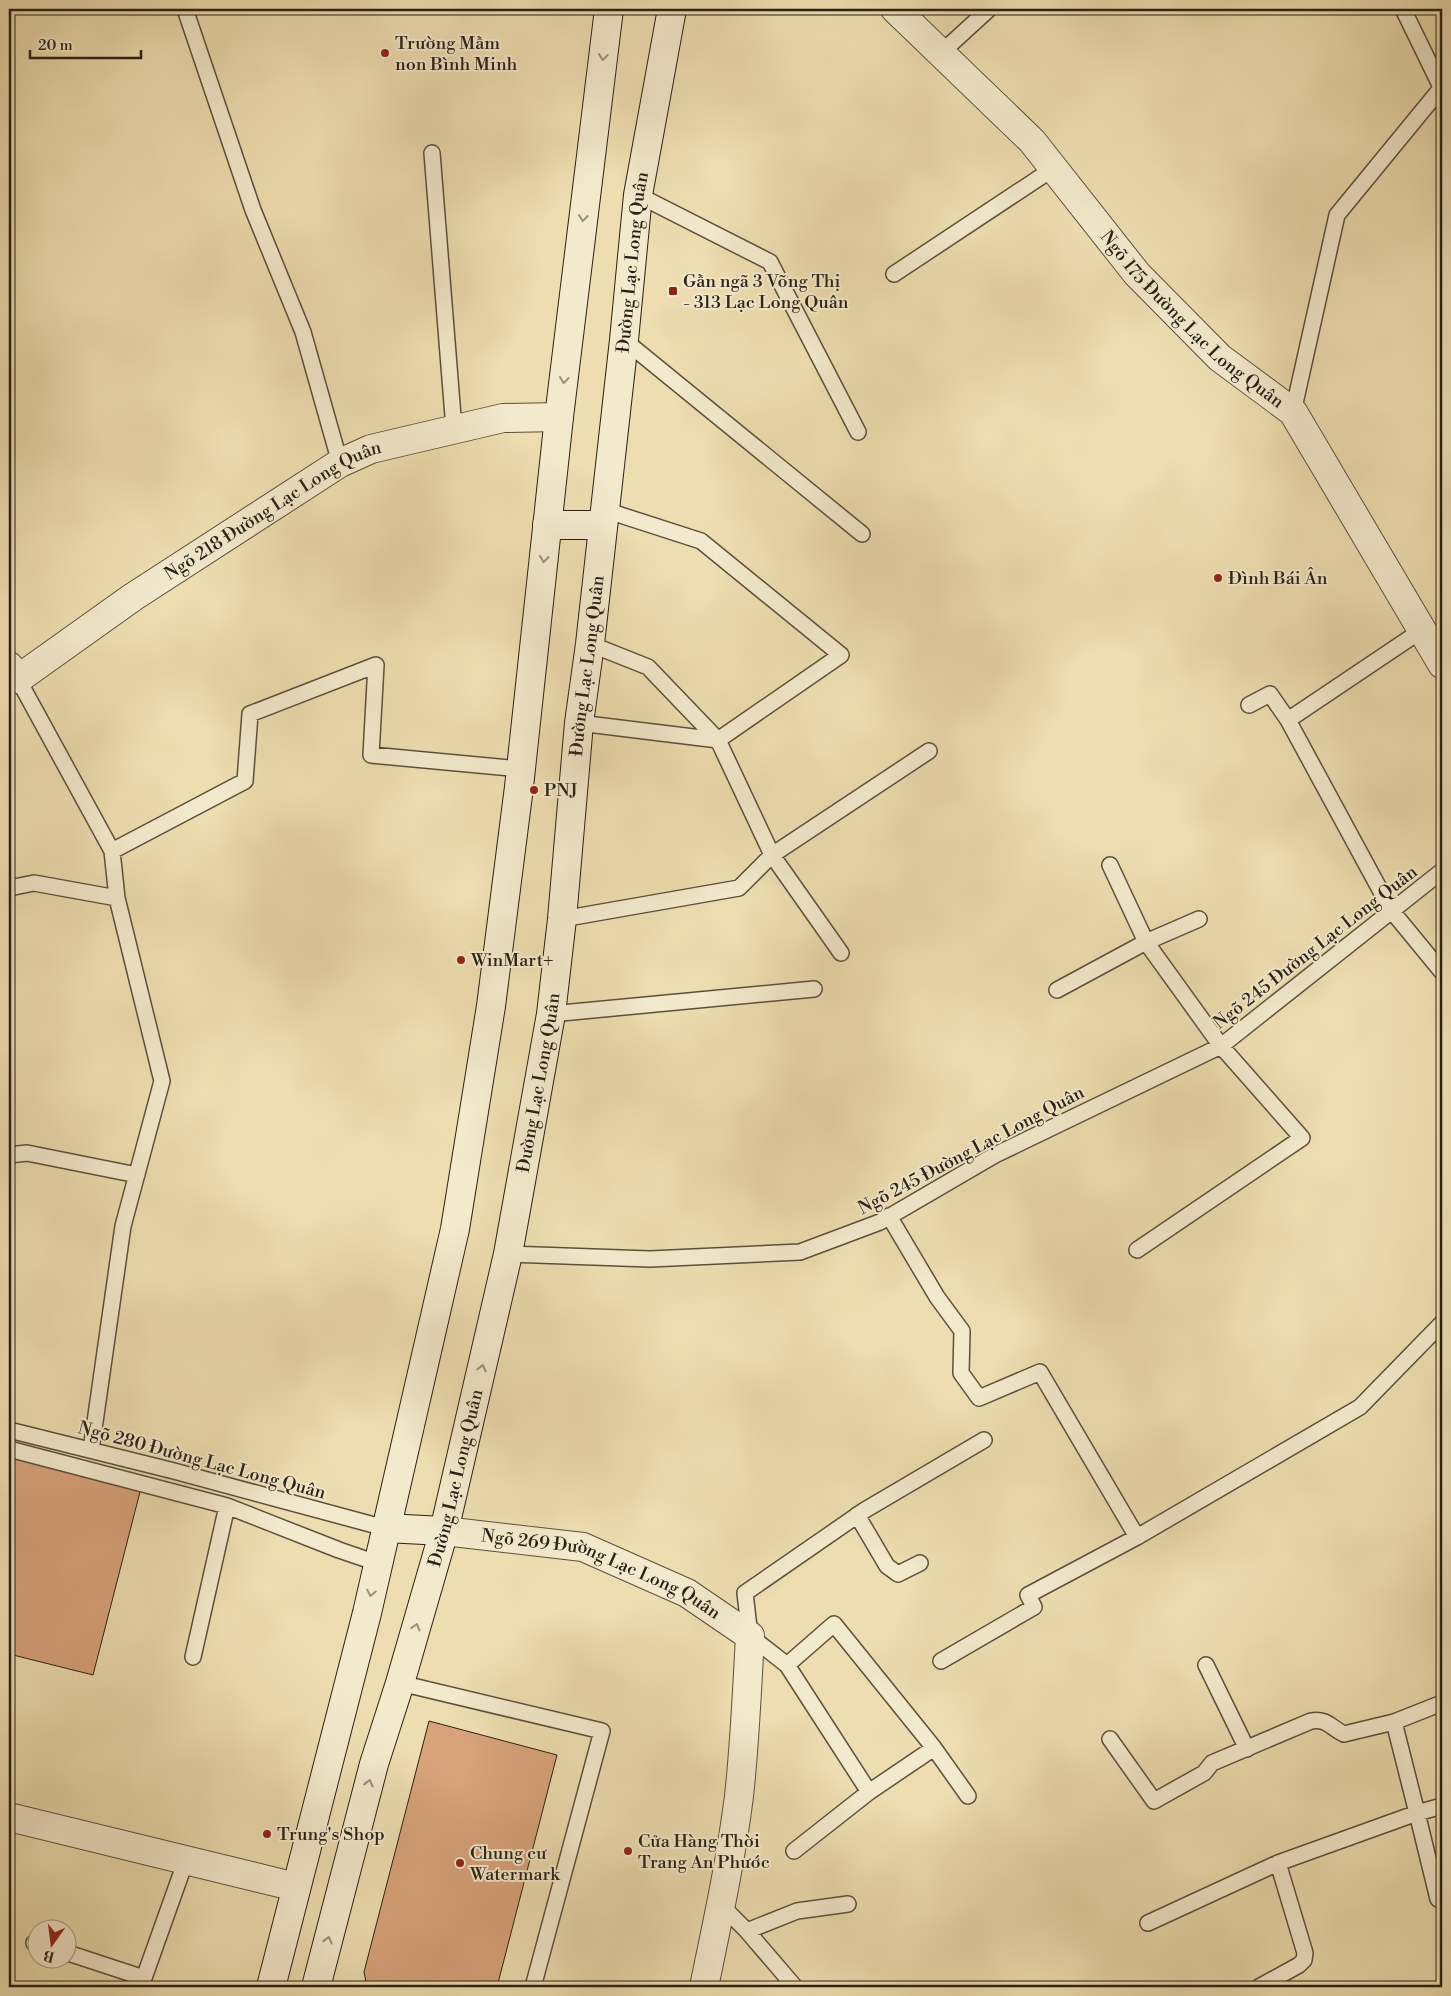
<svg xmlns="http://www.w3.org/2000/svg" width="1451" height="1996" font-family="'Libre Bodoni',serif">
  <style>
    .building { fill: #d8a27a; stroke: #2a2115 }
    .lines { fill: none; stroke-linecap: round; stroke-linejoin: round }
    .lane-casing { stroke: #5b503c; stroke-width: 18 }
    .street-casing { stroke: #5b503c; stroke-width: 30 }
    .secondary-casing { stroke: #2a2115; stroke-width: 30 }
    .lane { stroke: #f3e9cc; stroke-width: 15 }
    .street { stroke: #f3e9cc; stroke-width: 28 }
    .secondary { stroke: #f3e9cc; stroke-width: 28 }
    .oneway { stroke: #998f7a }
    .poi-dot { fill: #8f2418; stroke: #f3e9cc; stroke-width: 2 }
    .labels { text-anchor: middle; stroke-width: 4; stroke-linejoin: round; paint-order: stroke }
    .poi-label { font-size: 18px; fill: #2a2115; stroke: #f3e9cc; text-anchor: start }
    .street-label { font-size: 18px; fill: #2a2115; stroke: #f3e9cc }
  </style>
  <rect width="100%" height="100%" fill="#edddb0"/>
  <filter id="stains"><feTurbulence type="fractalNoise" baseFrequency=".004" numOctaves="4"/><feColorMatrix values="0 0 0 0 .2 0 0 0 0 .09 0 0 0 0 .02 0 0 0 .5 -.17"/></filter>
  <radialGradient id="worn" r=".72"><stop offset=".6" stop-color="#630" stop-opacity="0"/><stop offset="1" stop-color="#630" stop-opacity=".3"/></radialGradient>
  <path class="building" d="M9,1454L141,1488L93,1675L9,1654Z
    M429,1721L557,1755L497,1987H367L364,1972Z"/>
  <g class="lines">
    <g class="lane-casing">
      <path id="lane" d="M185,9L253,210L303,332L340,463
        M1403,9L1441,87
        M941,53L989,9
        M432,153L454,429
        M638,195L770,262L858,432
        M894,274L1054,168
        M624,340L862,534
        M1293,412L1337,215L1442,87
        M1422,630L1288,720L1391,910L1442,972
        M590,644L648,667L718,740L772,855L841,953
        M18,679L112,851L117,898L162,1081L123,1226L91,1450
        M1249,705L1270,694L1288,720
        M579,723L718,740L841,655L701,541L605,510
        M112,851L245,781L250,714L376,665L371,755L521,769
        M1110,865L1146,942L1221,1046L1302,1138L1137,1250
        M9,888L34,883L117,898
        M562,919L739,888L772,855L929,751
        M1057,990L1146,942L1199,919
        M551,1014L814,989
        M9,1155L27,1153L137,1175
        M889,1216L937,1297L962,1331L961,1373L979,1398L1040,1372L1137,1537
        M508,1254L650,1259L800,1252L880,1222L995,1155L1221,1046L1442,871
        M9,1430L174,1471L385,1528
        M9,1449L227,1506L339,1550L377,1563
        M857,1515L887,1566L898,1574L920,1563
        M193,1657L227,1506
        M941,1661L1034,1607L1028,1595L1137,1537L1360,1407L1442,1323
        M787,1665L834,1624L934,1748L968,1796
        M1206,1665L1247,1749
        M400,1683L602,1731L533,1987
        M1110,1739L1154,1801L1204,1773L1212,1763L1311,1721C1327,1718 1331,1728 1344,1734L1394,1722L1442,1703
        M869,1792L787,1665L750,1636L745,1593L865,1510L984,1440
        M794,1851L869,1792L934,1748
        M1438,1899L1417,1813L1442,1806
        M721,1905L747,1931L795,1987
        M1148,1923L1278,1863L1417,1813L1394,1722
        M747,1931L797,1911L848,1904
        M34,1943L38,1944
        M68,1953L144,1978L186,1860
        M1259,1987L1299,1965L1304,1960L1305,1953L1278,1863"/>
    </g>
    <g class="street-casing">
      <g id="street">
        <path id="s1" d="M895,9L1032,141L1137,274L1220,358L1293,412L1442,664"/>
        <path id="s2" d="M9,666L18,679L133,597L340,463L371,449L503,418L559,417"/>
        <path id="s3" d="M444,1531L583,1547L687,1593L750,1636C747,1689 745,1742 739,1796C731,1860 717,1924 704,1987"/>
        <path d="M9,1817L296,1887"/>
      </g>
    </g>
    <g class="secondary-casing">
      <g id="secondary">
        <path d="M547,525H603"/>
        <path d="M385,1528L444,1531"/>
        <path d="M271,1987L367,1613L455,1229L491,1006L519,787L559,417L609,9"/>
        <path id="s4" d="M316,1987L374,1764L400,1683L444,1531L508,1254L551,1014L562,919L579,723L590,644L624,340L638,195L672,9"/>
      </g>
    </g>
    <use href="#lane" class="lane"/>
    <use href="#street" class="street"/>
    <use href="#secondary" class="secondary"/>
  </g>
  <defs><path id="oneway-chevron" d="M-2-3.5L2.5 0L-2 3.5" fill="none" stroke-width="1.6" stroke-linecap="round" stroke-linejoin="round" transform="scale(1.25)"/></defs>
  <g class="oneway">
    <use href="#oneway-chevron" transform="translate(603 57) rotate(97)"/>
    <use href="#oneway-chevron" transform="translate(583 218) rotate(97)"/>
    <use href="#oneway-chevron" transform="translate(564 380) rotate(97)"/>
    <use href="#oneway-chevron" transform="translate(544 559) rotate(96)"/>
    <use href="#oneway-chevron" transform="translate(482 1368) rotate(-77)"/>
    <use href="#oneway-chevron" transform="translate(371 1593) rotate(102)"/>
    <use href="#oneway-chevron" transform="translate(416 1627) rotate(-74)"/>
    <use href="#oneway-chevron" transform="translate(369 1783) rotate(-76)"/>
    <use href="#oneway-chevron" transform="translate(328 1940) rotate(-76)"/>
  </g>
  <g class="poi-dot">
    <circle cx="385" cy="53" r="5"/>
    <rect x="668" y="286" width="10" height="10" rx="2.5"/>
    <circle cx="1218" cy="578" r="5"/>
    <circle cx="534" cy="790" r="5"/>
    <circle cx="461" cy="960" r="5"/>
    <circle cx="267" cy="1834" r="5"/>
    <circle cx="628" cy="1851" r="5"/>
    <circle cx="460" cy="1863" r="5"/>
  </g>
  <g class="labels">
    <g class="poi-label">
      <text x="395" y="49">Trường Mầm<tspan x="395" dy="21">non Bình Minh</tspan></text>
      <text x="683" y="287">Gần ngã 3 Võng Thị<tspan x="683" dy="21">- 313 Lạc Long Quân</tspan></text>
      <text x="1228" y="584">Đình Bái Ân</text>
      <text x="544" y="796">PNJ</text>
      <text x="471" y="966">WinMart+</text>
      <text x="277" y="1840">Trung's Shop</text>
      <text x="638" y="1847">Cửa Hàng Thời<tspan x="638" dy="21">Trang An Phước</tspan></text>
      <text x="470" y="1859">Chung cư<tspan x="470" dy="21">Watermark</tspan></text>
    </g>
    <g class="street-label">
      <text dy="6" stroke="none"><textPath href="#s4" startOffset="1758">Đường Lạc Long Quân</textPath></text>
      <text dy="6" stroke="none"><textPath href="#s1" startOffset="431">Ngõ 175 Đường Lạc Long Quân</textPath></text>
      <text dy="6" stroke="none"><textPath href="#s2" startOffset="322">Ngõ 218 Đường Lạc Long Quân</textPath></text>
      <text dy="6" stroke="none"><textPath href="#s4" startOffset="1352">Đường Lạc Long Quân</textPath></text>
      <text transform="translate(1315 947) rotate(-38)" y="6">Ngõ 245 Đường Lạc Long Quân</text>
      <text dy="6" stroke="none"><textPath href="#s4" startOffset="932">Đường Lạc Long Quân</textPath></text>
      <text transform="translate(971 1150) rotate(-28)" y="6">Ngõ 245 Đường Lạc Long Quân</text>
      <text transform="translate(202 1460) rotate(15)" y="6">Ngõ 280 Đường Lạc Long Quân</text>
      <text dy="6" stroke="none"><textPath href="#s4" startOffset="528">Đường Lạc Long Quân</textPath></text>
      <text dy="6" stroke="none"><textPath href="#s3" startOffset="165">Ngõ 269 Đường Lạc Long Quân</textPath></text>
    </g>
  </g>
  <rect width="1451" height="1996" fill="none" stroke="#edddb0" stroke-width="30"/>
  <rect x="10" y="10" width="1431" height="1976" fill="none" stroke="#2a2115" stroke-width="2.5"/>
  <rect x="15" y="15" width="1421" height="1966" fill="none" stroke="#2a2115"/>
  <g transform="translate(52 1944) rotate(194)"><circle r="24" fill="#f3e9cc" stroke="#a39983"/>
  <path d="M0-4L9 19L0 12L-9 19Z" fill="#8f2418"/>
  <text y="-8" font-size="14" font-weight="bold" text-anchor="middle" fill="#2a2115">B</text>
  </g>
  <path d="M30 50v8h111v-8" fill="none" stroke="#2a2115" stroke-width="2.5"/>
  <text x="38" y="50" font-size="15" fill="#2a2115" stroke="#f3e9cc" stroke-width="4" paint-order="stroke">20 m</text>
  <rect width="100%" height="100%" filter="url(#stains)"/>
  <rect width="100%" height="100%" fill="url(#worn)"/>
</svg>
